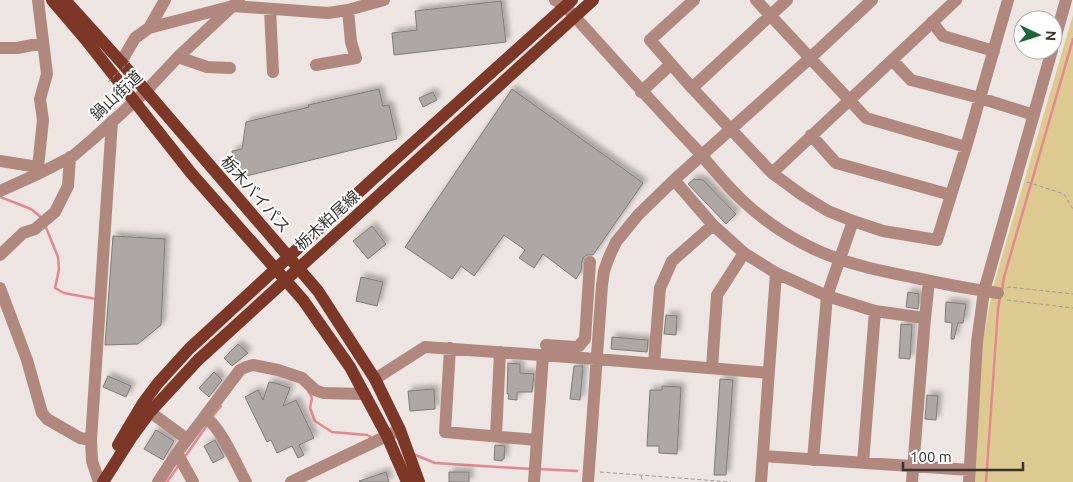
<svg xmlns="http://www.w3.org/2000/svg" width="1073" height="482" font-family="Ubuntu,'Noto Sans JP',sans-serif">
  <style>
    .green { fill: #dcca90 }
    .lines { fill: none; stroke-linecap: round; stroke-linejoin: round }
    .stream { stroke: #e6878f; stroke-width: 2.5 }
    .building { fill: #ada8a3; stroke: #7f7b76; filter: url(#shadow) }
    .path { stroke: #9f9a97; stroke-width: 1; stroke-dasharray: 4 2.5; stroke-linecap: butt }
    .minor { stroke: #b0887e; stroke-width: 12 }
    .major { stroke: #7c3727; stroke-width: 12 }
    .path-bridge { stroke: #9f9a97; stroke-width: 1; stroke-dasharray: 4 2.5; stroke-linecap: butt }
    .labels { text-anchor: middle; stroke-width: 4; stroke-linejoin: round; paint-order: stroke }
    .street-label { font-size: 16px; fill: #353230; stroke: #fff }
  </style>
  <defs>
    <filter id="shadow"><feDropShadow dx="4" dy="-4" stdDeviation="2.5" flood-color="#0004"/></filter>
  </defs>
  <rect width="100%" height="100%" fill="#ece5e1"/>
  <path class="green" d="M1073,15V482H974L983,340L993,287Z"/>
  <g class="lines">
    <path class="stream" d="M0,197L31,209L42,218
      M45,225L58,257L59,269L55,288L64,293L96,299
      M1002,290L1004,277L1073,39
      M308,391L312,398L310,408L315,421L332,432L367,435L373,438
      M212,417L221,406
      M413,454L435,463L531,469
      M184,458L208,424
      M539,469L577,471
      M167,482L179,465
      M986,482L998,309L1000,298"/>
  </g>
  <path class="building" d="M501,1L506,42L394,55L392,33L417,30L415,11Z
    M379,89L383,106L389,105L397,139L238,178L232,151L242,149L246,122L309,107L308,105Z
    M512,89L643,183L593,255H587L584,257L582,261L581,271L576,279L543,254L534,268L519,258L525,250L504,235L474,276L461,266L452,279L405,247Z
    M433,92L437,100L423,107L419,98Z
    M694,179L703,180L736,214L726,224L688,184Z
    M372,226L386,244L368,259L353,241Z
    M113,236L165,239L161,325L138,344L105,345Z
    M361,277L383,282L377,306L356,301Z
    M908,292L919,294L918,309L906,307Z
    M946,302L966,304L963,323H958L954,339H951L952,323L945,322Z
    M666,315L677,316L676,335L664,334Z
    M901,324L912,325L910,359L899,358Z
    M612,337L648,340L647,352L611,349Z
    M238,344L248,353L232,366L224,358Z
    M508,363L520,364V373L534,374L532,392H517V400L508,399L509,394H507Z
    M574,366H583L580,400L570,399Z
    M214,372L222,380L209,397L199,388Z
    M108,376L131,386L126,397L103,387Z
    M720,379L733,380L726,475H714Z
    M269,382L275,383L290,388L283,406L296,400L314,438L299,445L304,455L298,458L292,446L277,453L271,440L267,442L245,397L258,390L263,400Z
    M662,386L681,387L677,454L659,453V446H647L650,390H662Z
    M434,389L435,409L410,411L408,391Z
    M927,395L938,396L936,420L925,419Z
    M156,430L174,441L163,460L144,449Z
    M215,440L224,457L213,463L204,446Z
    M495,445L505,446L504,459H502V461L494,460Z
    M386,472L389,482H360L359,481Z
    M449,472H469V482H449Z"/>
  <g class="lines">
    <path class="path" d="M1027,182L1064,194L1073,209
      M1007,288L1009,287L1073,294
      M1007,300L1073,308
      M600,472L731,482
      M641,476L643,482"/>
    <path class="minor" d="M38,0L47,74L40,99L43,120L38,167
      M555,0L565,6C609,54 651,102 696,149C711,166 725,184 742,200C763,220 788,237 814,249C846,264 881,271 916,278C943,284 970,289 998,293
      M756,0L866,118L966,147
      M787,0L692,88L772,173L802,195L828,211L853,221L883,231L937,240L966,147L1008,0
      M270,9L273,72
      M932,22L943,36L994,51
      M149,28L233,6L328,13L348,10L384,0
      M1053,46L1066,0
      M0,48H17L43,43
      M178,57L207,67L230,68
      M892,60L911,80L980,98L1034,115
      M121,62L135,38L149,28L165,0
      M671,64L650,40L694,0
      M316,65L356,58L351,42L348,10
      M641,92L671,64L692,88
      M811,135L836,163L951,195
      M0,161L38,167L42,172
      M772,173L956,0
      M674,180L713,225L744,253L776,273L827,296L875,311L925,318
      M0,191L42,172L73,156L93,139L146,91L178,57L239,0
      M0,255L23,233L35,229L55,212L68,186L70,157
      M0,288L27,360L42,413L47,419L80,438L91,440
      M546,345L575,347L579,346L585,339L590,262
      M450,348L445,432L537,440
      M654,363L660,288L672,261L713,225
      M712,368L717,295L744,253
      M375,379L425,347L596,359L769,373
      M150,412L187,439
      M205,416L240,370L246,367L253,365L278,370L302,378L315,390L323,393L364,394
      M496,436L500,352
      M177,453L193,482
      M763,456L970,470
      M813,460L827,296L853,221
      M863,463L875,311
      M99,482L92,461L91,440L112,121
      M158,482L177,453L205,416C224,433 234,460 246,482
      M291,482L397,431
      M534,482L543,355
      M588,482L602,285L604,271L609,257L616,242L638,215L674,180L809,59L872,0
      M761,482L776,273
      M912,482L925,318L929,281
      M969,482L977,342L984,291L1052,50"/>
    <path class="major" d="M52,0L86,40L191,173L303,300L350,367L387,436L407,482
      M65,0L121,62L318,291L375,379L400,430L419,482
      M118,445L143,403L158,383L189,349L372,180L572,0
      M103,482L131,438L150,412L198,360L593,0"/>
    <path class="path-bridge" d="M108,82L130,61"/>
  </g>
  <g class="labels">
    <g class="street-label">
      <text transform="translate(116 95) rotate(-43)" y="6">鍋山街道</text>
      <text transform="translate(256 194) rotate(49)" y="6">栃木バイパス</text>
      <text transform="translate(327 220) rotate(-42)" y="6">栃木粕尾線</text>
    </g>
  </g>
  <g transform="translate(1038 35) rotate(94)"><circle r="24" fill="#ffffff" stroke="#aeadac"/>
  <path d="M0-4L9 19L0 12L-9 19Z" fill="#1d6938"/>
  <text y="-8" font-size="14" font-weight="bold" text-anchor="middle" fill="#353230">N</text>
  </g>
  <path d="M903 462v8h120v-8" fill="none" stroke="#353230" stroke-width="2.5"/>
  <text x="910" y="462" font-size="15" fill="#353230" stroke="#ffffff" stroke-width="4" paint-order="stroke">100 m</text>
</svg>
